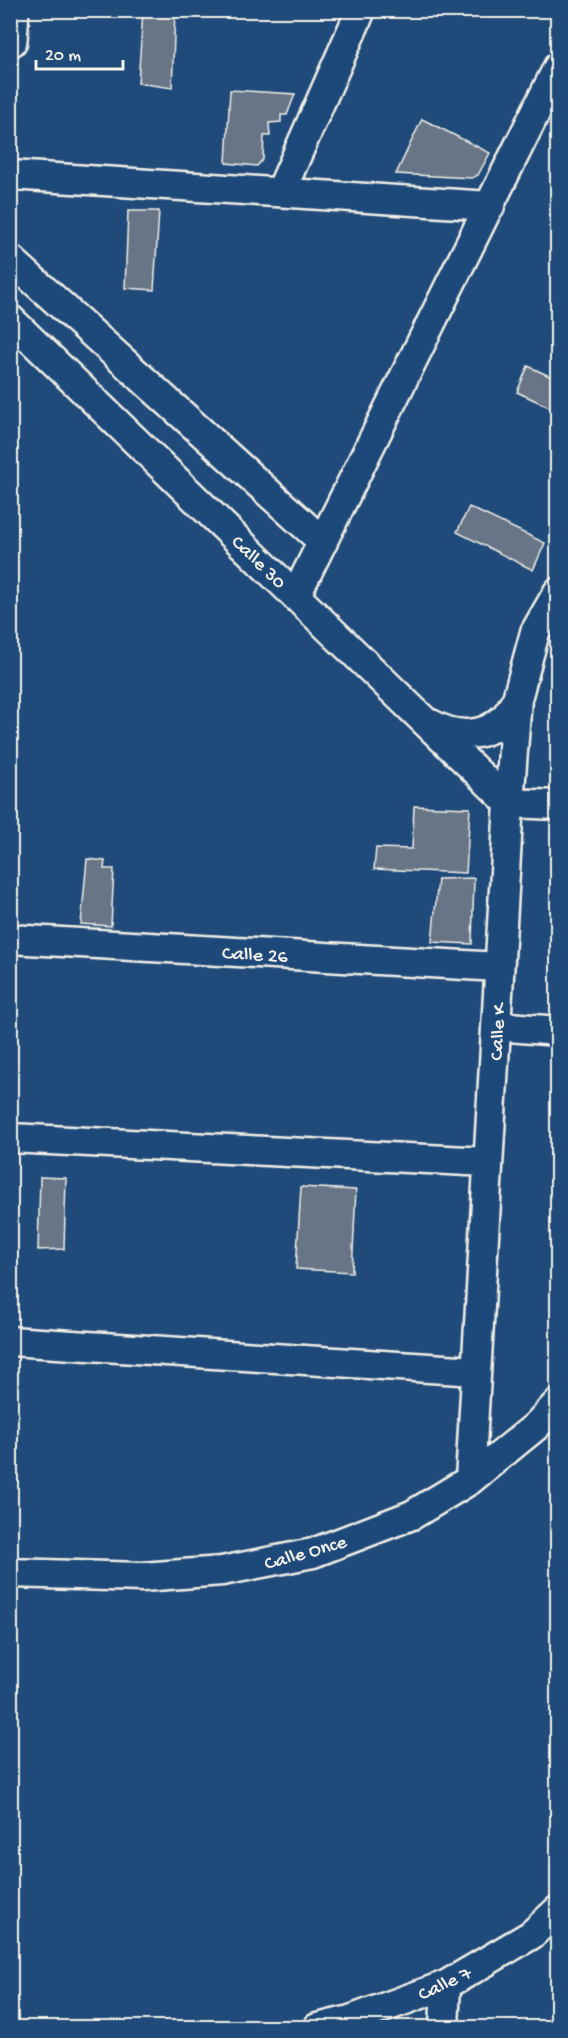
<svg xmlns="http://www.w3.org/2000/svg" width="568" height="2038" font-family="'Gochi Hand',sans-serif">
  <style>
    .building { fill: #687587; stroke: #f4f1e8; stroke-width: 1.5 }
    .lines { fill: none; stroke-linecap: round; stroke-linejoin: round }
    .street-casing { stroke: #f4f1e8; stroke-width: 33 }
    .secondary-casing { stroke: #f4f1e8; stroke-width: 38 }
    .street { stroke: #1f4a7a; stroke-width: 28 }
    .secondary { stroke: #1f4a7a; stroke-width: 33 }
    .labels { text-anchor: middle; stroke-width: 5; stroke-linejoin: round; paint-order: stroke }
    .street-label { font-size: 20px; fill: #f4f1e8; stroke: #1f4a7a }
  </style>
  <rect width="100%" height="100%" fill="#1f4a7a"/>
  <filter id="ink" filterUnits="userSpaceOnUse"><feTurbulence type="fractalNoise" baseFrequency=".0167" numOctaves="2"/><feDisplacementMap in="SourceGraphic" scale="12" xChannelSelector="R" yChannelSelector="G"/><feConvolveMatrix kernelMatrix="1 2 1 2 8 2 1 2 1" color-interpolation-filters="sRGB"/></filter>
  <g filter="url(#ink)">
    <path class="building" d="M143,11L175,12L172,88L138,83Z
      M230,90L295,94L287,115H281V122L269,123L270,136H264L263,159L257,166L226,163Z
      M422,119L490,153L478,175L472,178L396,174Z
      M128,211H159L154,290L125,288Z
      M528,366L558,380V411L517,392Z
      M469,507L545,543L533,570L457,532Z
      M414,806L470,808L466,873L374,869L376,848L412,849Z
      M87,859L105,861L104,869H114L111,926L81,924Z
      M474,878L472,944L432,942L438,879Z
      M40,1177L66,1178L64,1249L38,1250Z
      M301,1187L356,1190L352,1272L296,1269Z"/>
    <g class="lines">
      <g class="street-casing">
        <path id="street" d="M10,175L490,206
          M281,191L361,10
          M10,259L323,542
          M10,319L509,803L558,805
          M296,595L558,67
          M431,724C454,737 483,739 503,719C509,714 513,705 517,699
          M10,939L499,967
          M496,1026L558,1031
          M10,1138L488,1162
          M10,1341L476,1371
          M470,1480L509,803L517,699L535,632L558,592
          M10,1573L142,1577L222,1571L313,1553L412,1515L470,1480L535,1427L558,1403
          M317,2028L350,2020L446,1985L531,1935L558,1910
          M444,2028L446,1985"/>
      </g>
      <g class="secondary-casing">
        <path id="secondary" d="M10,40L12,10"/>
      </g>
      <use href="#street" class="street"/>
      <use href="#secondary" class="secondary"/>
    </g>
  </g>
  <g class="labels">
    <g class="street-label">
      <text transform="translate(260 561) rotate(44)" y="7">Calle 30</text>
      <text transform="translate(255 953) rotate(3)" y="7">Calle 26</text>
      <text transform="translate(496 1032) rotate(-87)" y="7">Calle K</text>
      <text transform="translate(305 1551) rotate(-16)" y="7">Calle Once</text>
      <text transform="translate(444 1982) rotate(-25)" y="7">Calle 7</text>
    </g>
  </g>
  <rect width="568" height="2038" fill="none" stroke="#1f4a7a" stroke-width="36"/>
  <rect x="18" y="18" width="532" height="2002" fill="none" stroke="#f4f1e8" stroke-width="2" filter="url(#ink)"/>
  <path d="M36 60v9h87v-9" fill="none" stroke="#f4f1e8" stroke-width="3"/>
  <text x="45" y="60" font-size="18" fill="#f4f1e8" stroke="#1f4a7a" stroke-width="4.5" paint-order="stroke">20 m</text>
</svg>
